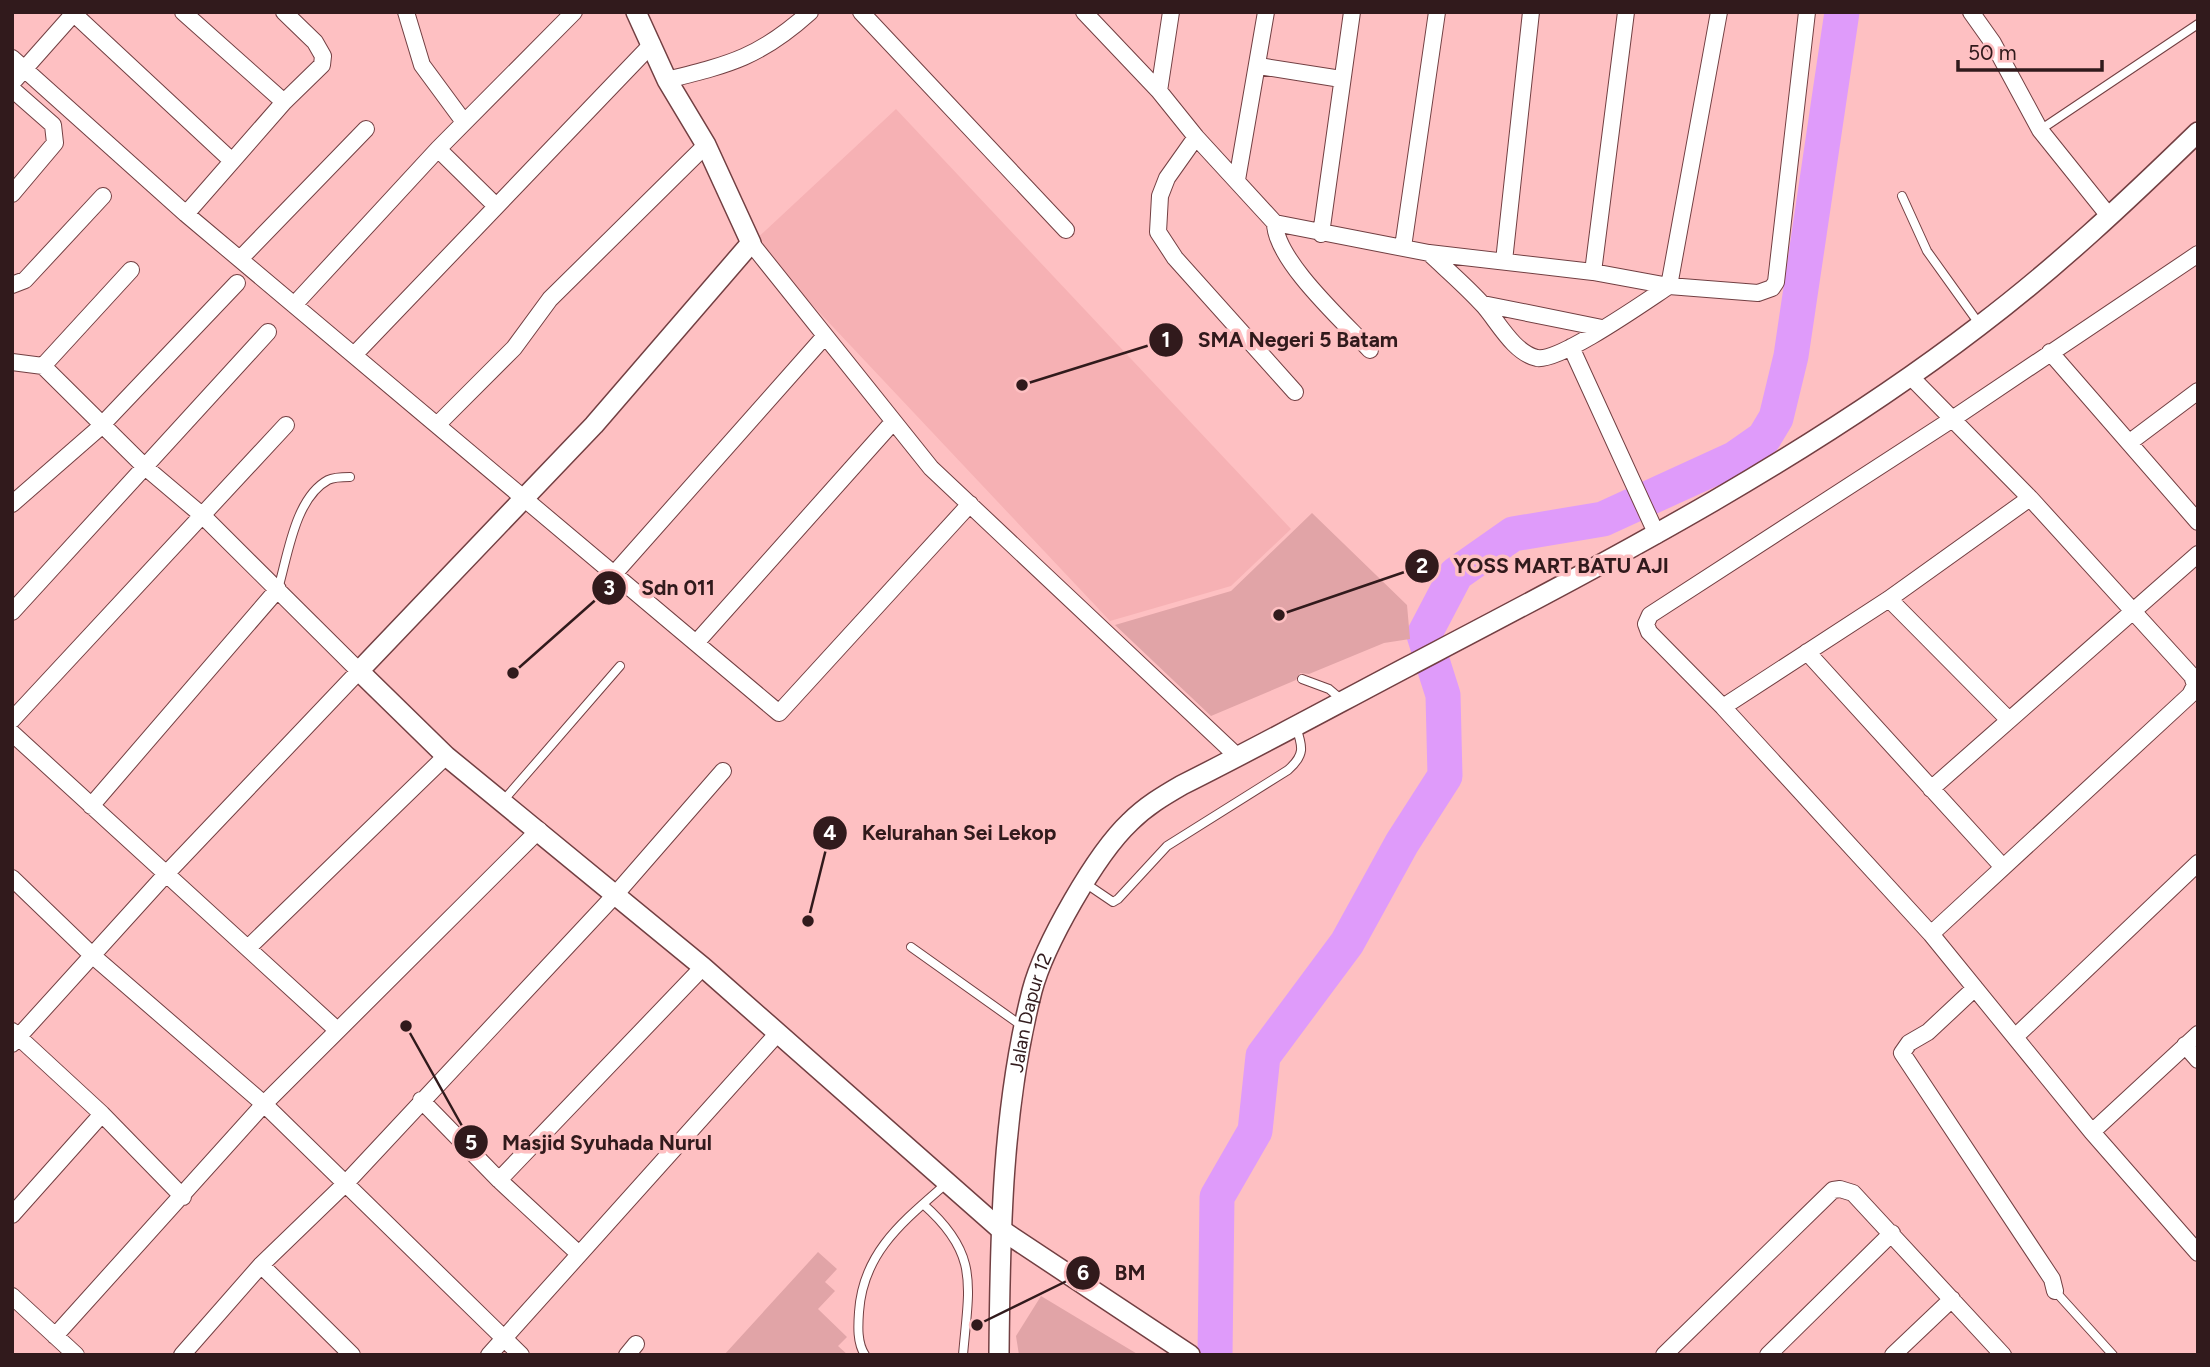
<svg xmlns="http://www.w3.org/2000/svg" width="2210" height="1367" font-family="Figtree,sans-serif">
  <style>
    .built { fill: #f6b1b4 }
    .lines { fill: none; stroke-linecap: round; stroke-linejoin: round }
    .river { stroke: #df9bfa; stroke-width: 35 }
    .building { fill: #e1a4a7 }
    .service-casing { stroke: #723f42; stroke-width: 10 }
    .minor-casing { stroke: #723f42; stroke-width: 18 }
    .tertiary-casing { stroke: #723f42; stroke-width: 22 }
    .service { stroke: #fff; stroke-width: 8 }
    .minor { stroke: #fff; stroke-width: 16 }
    .tertiary { stroke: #fff; stroke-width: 19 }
    .labels { text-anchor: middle; stroke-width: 7; stroke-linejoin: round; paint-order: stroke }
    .street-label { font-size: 19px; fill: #311a1c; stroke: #fec0c2 }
    .leader { fill: none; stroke: #311a1c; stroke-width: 2.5 }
    .callout-dot { fill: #311a1c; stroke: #fec0c2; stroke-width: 2.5 }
    .mark-label { font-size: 21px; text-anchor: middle; font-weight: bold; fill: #fff }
    .callout-label { font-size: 21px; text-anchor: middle; font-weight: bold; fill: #311a1c; stroke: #fec0c2; stroke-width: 7; stroke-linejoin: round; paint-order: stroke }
  </style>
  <rect width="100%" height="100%" fill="#fec0c2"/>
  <path class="built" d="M896,109L1291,529L1231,586L1110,621L753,242Z"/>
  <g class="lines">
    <path class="river" d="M1215,1355L1217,1197L1255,1131L1263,1056L1347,943L1402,843L1445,776L1443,695L1424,635L1456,574L1513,534L1603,519L1734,459L1764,438L1776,418L1791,356L1842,12"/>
  </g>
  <path class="building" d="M1312,513L1407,605L1410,639L1384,643L1309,674L1300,673L1296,680L1211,716L1115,625L1231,591Z
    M818,1252L837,1269L825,1282L835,1291L818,1309L847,1337L838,1346L848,1355H724Z
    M1041,1296L1139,1355H1019L1016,1336Z"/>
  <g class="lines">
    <g class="service-casing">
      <path id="service" d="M2040,130L2198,24
        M1902,196L1927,251L1980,325
        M278,589C288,555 295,498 328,480C334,477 343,477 350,477
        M1302,679L1329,689L1342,700
        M503,801L620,666
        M1085,883L1113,902L1118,899L1167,846L1288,770C1305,755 1303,747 1296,727
        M911,947L1022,1026
        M923,1204C980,1254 969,1285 963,1355
        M2055,1291L2113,1355
        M865,1355C857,1343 858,1326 859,1312C863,1251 905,1220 948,1182"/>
    </g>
    <g class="minor-casing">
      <path id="minor" d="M72,12L232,161
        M183,12L284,102
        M406,12L422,65L464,122
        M861,12L1066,230
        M1084,12L1159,91L1196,137L1275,223L1429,253L1593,272L1669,286L1758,293L1772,288L1776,282L1807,12
        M1971,12L1993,43L2040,130L2109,216
        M12,58L186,214L779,713L970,504
        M1259,66L1341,79
        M667,80C731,64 760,57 810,12
        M12,83L75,12
        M12,89L53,125L55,143L12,194
        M1159,91L1171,12
        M1196,137L1167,178L1160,196L1158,232L1175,258L1295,392
        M438,149L496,206
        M1237,180L1266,12
        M186,214L284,102L322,65L323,56L315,42L284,12
        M1275,223C1275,260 1344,322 1370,350
        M1321,234L1352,12
        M751,243L931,468L1238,757
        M1403,247L1437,12
        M1429,253C1447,270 1467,287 1484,306C1498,322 1514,353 1537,358C1560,362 1646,301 1669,286L1719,12
        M2198,254L1951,420L1650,615L1646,624L1649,632L1723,707L1931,934L2092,1132L2198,1253
        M240,259L366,129
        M1504,261L1531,12
        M1593,272L1626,12
        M12,285L25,280L103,196
        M1483,304L1602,328
        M294,305L438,149L574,12
        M1571,347L1657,535
        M2050,352L2198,522
        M354,355L652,44
        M12,362L43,366L145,467L203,516L359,671L167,873L12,1044
        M43,366L131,270
        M1910,376L2030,498L2192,676L2195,685L2190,695L1931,934
        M437,425L514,348L550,299L706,145
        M2130,442L2198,391
        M12,504L98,429L237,283
        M614,574L824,337
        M1889,599L2009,720
        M12,612L268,332
        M696,643L893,422
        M1807,652L2002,866
        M1723,707L1889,599L2030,498
        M12,720L286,425
        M12,733L336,1029
        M1931,789L2198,554
        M91,806L278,589
        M12,878L93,956L264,1104L521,1355
        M249,947L446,756
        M1975,988L1928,1032L1909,1043L1902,1053L2052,1279L2055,1291
        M12,1031L102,1114L183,1197
        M2015,1037L2198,863
        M2185,1045L2198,1060
        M421,1100L499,1180L579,1254
        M2092,1132L2198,1034
        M499,1180L703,967
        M12,1215L102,1114
        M261,1265L352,1355
        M12,1296L76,1355
        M55,1336L264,1104L539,830
        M182,1355L261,1265L346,1183L615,895L723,771
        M489,1355L778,1033
        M627,1355L636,1344
        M1664,1355L1833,1190L1840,1189L1853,1193L2003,1355
        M1768,1355L1892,1233
        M1893,1355L1952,1299"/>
    </g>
    <g class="tertiary-casing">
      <g id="tertiary">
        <path d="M636,12L667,80L706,145L751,243L594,425L359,671L446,756L703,967L1000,1229L1190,1355"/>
        <path id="s1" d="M999,1355C1000,1233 1002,1109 1032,991C1044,945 1096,854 1130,822C1146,806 1163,796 1182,785C1258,747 1333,706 1409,666C1605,563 1803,461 1979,326C2057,267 2128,200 2198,132"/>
      </g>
    </g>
    <use href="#service" class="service"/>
    <use href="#minor" class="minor"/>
    <use href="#tertiary" class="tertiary"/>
  </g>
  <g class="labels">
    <g class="street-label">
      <text dy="7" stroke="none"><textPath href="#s1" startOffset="345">Jalan Dapur 12</textPath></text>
    </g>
  </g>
  <path class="leader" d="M1022 385L1166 340M1279 615L1422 566M513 673L609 588M808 921L830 833M406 1026L471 1142M977 1325L1083 1273"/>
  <g class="callout-dot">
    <circle cx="1022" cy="385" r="7"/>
    <circle cx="1279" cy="615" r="7"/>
    <circle cx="513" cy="673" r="7"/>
    <circle cx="808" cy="921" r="7"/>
    <circle cx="406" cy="1026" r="7"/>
    <circle cx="977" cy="1325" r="7"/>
    <circle cx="1166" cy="340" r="18"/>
    <circle cx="1422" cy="566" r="18"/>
    <circle cx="609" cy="588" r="18"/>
    <circle cx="830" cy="833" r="18"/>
    <circle cx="471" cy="1142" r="18"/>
    <circle cx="1083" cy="1273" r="18"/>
  </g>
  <g class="mark-label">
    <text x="1166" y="347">1</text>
    <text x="1422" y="573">2</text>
    <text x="609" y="595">3</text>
    <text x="830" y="840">4</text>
    <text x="471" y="1150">5</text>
    <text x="1083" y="1280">6</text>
  </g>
  <g class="callout-label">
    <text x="1298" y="347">SMA Negeri 5 Batam</text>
    <text x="1561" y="573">YOSS MART BATU AJI</text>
    <text x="678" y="595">Sdn 011</text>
    <text x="959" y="840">Kelurahan Sei Lekop</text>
    <text x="607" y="1150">Masjid Syuhada Nurul</text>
    <text x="1130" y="1280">BM</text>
  </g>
  <rect width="2210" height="1367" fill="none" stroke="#311a1c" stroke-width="28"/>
  <path d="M1958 60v10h144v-10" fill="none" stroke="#311a1c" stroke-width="3.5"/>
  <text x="1968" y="60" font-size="21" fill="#311a1c" stroke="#fec0c2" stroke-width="5" paint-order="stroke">50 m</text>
</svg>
